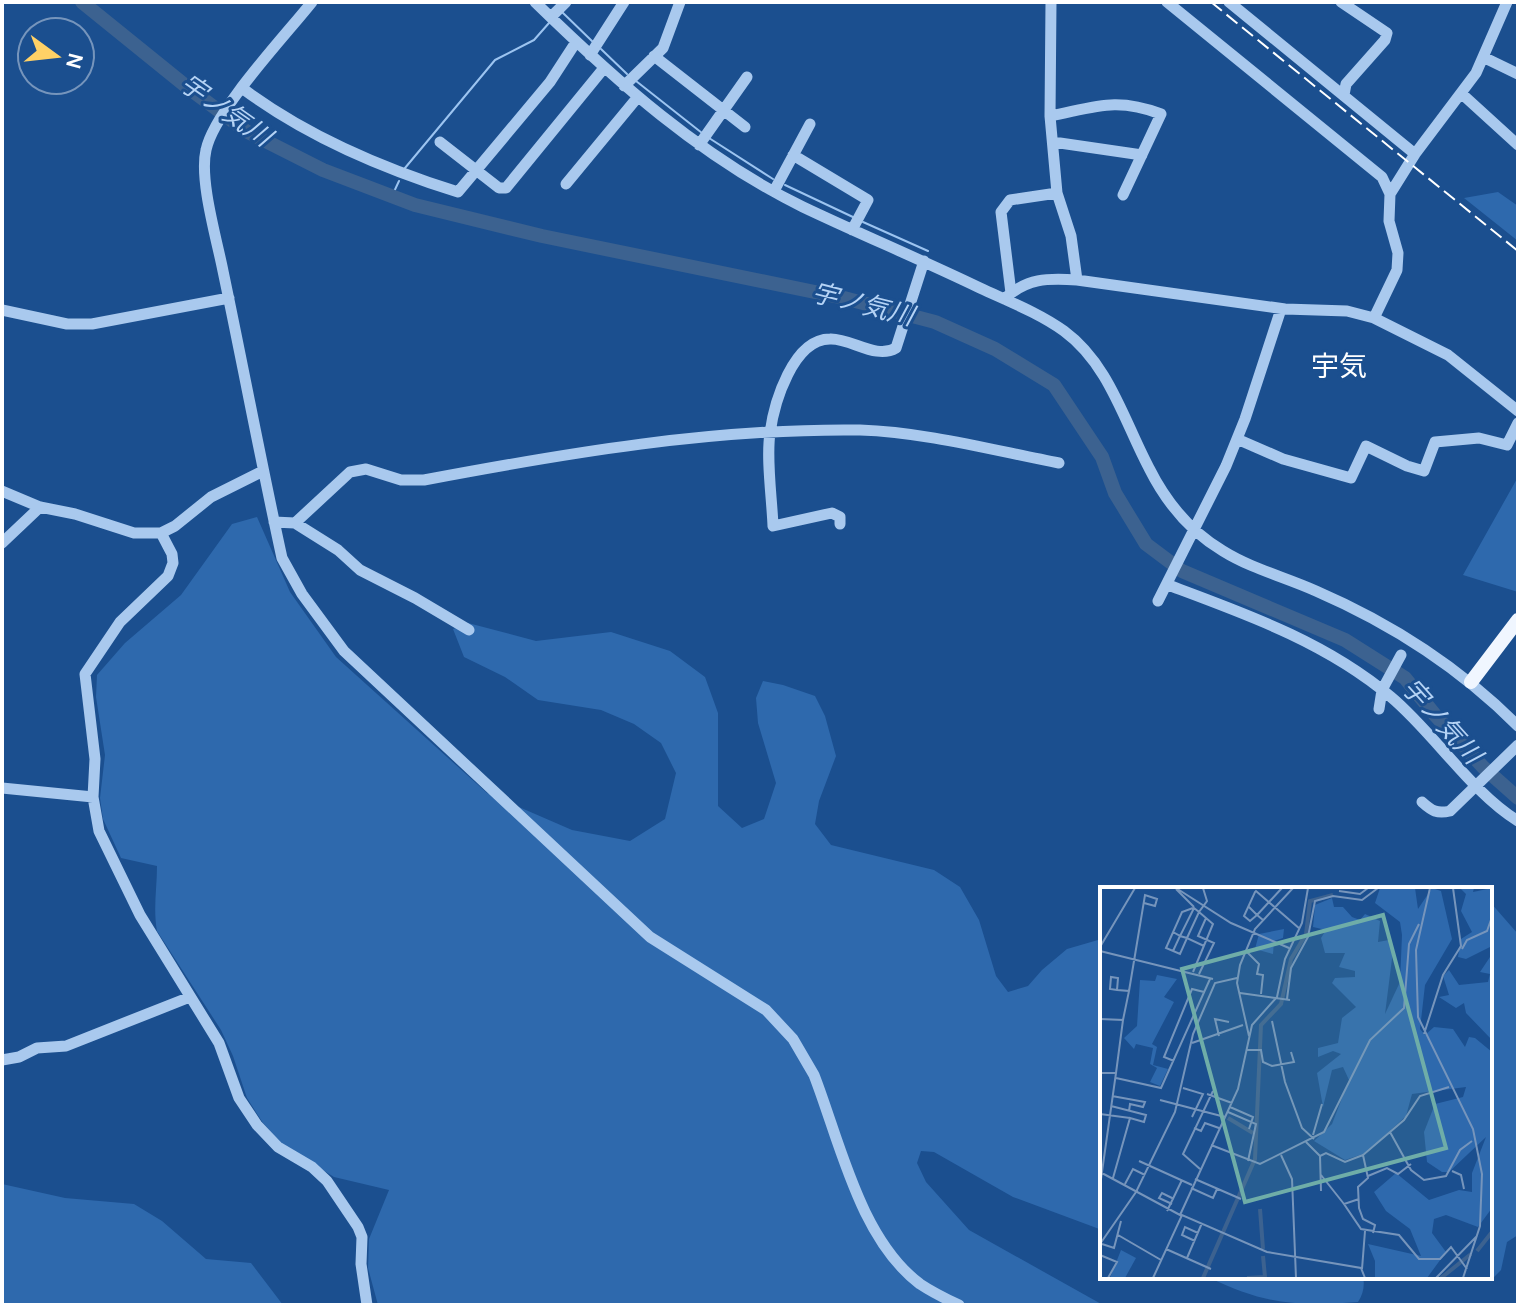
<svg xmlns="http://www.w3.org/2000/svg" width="1520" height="1307" font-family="Karla,'Noto Sans JP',sans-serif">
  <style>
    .green { fill: #2e69ad }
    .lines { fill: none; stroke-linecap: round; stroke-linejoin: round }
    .stream { stroke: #9cc4f0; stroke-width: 2 }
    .river { stroke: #3c6290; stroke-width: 14 }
    .minor { stroke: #a9c9ee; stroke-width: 11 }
    .major { stroke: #f0f6ff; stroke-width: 14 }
    .rail { stroke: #fff; stroke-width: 2; stroke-dasharray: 14 6; stroke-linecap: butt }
    .labels { text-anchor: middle; stroke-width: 6; stroke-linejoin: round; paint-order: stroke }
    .water-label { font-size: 26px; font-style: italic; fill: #b5d3f5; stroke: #1b4f8f }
    .quarter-label { font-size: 28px; fill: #fff; stroke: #1b4f8f }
    .inset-river { fill: none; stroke: #3c6290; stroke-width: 4 }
    .inset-road { fill: none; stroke: #7695bc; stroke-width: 2 }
    .view { fill: #6fada8; fill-opacity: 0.15; stroke: #6fada8; stroke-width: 4 }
    .inset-edge { fill: none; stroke: #fff; stroke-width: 4 }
  </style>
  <rect width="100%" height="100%" fill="#1b4f8f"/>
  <path class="green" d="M1498,192L1518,206V241L1464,198Z
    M1518,477V592L1463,575Z
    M257,517L290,592L336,657L487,793L572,830L630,841L665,819L676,773L661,743L634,724L601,710L538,700L505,677L464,657L453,629L468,623L536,641L611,632L670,651L705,677L718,713V806L742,828L764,819L776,783L758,723L756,698L763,681L783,685L815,696L825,716L836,756L819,801L815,824L831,845L934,870L960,887L979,920L996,976L1008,992L1028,986L1042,970L1067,949L1098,940L1102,943V1230L1013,1197L934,1152L921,1151L917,1163L926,1182L969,1230L1103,1305H378L368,1268L369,1239L389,1190L334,1177L284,1146L263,1123L247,1098L233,1056L221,1030L157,931C153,909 157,888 157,866L121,858L103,819L100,798L105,755L96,697L97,675L125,643L181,595L232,524Z
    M1490,902L1518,934V1235L1507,1242L1501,1270L1491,1280L1480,1277H1490Z
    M2,1184L65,1198L134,1204L162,1221L206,1259L251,1263L283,1305H2Z
    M1208,1277H1363C1365,1285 1363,1295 1358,1302C1295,1307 1264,1304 1208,1277Z"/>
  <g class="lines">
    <path class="stream" d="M562,12L594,43
      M601,49L627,74
      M636,81L702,133
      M709,138L773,179
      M405,168L495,60L534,40L549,23
      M785,185L855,218
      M392,196L399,181
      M863,222L928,251"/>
    <path class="river" d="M82,2L187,87L246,131L323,170L415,205L542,236L844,298L935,322L995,349L1054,385L1102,457L1115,493L1146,544L1182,571L1345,640L1405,678L1435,715L1483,767L1518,798"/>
    <path class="minor" d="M312,2C285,36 214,111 206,150C199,180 217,240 223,271C243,366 261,462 282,558L302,594L344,651L650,937L766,1010L793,1039L814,1075C840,1142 860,1239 920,1284C932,1292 946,1299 959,1305
      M535,2C616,81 701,157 803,207C862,235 922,260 980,288C1008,301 1039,313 1064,331C1109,364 1124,421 1149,468C1166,502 1191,532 1223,551C1252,569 1285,577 1316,591C1390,623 1461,669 1518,726
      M1051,2L1050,116L1057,193L1071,236L1077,280
      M1167,2L1382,177L1390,194L1389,221L1398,253L1397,270L1374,318
      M1229,2L1415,154
      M1341,2L1387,33L1385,40L1346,84L1344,95
      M551,17L566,2
      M590,55L624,2
      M654,56L745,127
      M1485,58L1518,74
      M624,86L663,48L680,2
      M242,88C306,136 381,168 458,192L550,82L576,42
      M1462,94L1518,145
      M1050,116C1096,107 1116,97 1161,114L1123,195
      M440,142L499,188H506L604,68
      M1053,142L1142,155
      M699,145L747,77
      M793,155L868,200L852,230
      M566,184L637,98
      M774,191L810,124
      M1390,194L1415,154L1476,73L1507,2
      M1011,293L1001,212L1010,200L1057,193
      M1004,299C1027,278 1047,278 1077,280L1285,309L1347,311L1374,318L1448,355L1518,411
      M2,310L67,324H92L229,298
      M1237,439L1283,459L1351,478L1366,446L1407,466L1424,471L1435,442L1479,438L1507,445L1518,423
      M2,491L40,507L75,514L134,533H161L175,526L211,497L263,471
      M274,522L295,523L350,472L366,469L401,480H424C567,453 714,428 860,430C925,432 996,451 1059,463
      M295,523L338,550L360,570L415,598L469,630
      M840,524V517L832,513L773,526C772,499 766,459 770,433C774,403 793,339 830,339C851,338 876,360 896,348L924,261
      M2,543L40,507
      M1168,585C1246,614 1326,642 1391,697C1433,732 1472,793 1518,821
      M1158,601L1226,466L1245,419L1281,309
      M1379,709L1382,690L1401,655
      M2,788L93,797L99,831L140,915L219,1043L239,1098L257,1125L278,1147L312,1167L327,1181L358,1227L362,1237L361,1264L367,1305
      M93,797L95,759L85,674L120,622L168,576L173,563L172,554L161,533
      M1422,802C1432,811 1437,814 1450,811L1518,745
      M2,1060L19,1057L37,1048L66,1046L190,997"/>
    <path class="major" d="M1471,682L1518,620"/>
    <path class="rail" d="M1211,2L1518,251"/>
  </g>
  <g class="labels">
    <g class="water-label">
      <text transform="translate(226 110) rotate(35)" y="9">宇ノ気川</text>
      <text transform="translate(863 304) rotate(14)" y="9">宇ノ気川</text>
      <text transform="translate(1442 721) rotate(48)" y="9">宇ノ気川</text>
    </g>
    <g class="quarter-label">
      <text x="1339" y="376">宇気</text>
    </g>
  </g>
  <g transform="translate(1100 887)">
    <rect width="392" height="392" fill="#1b4f8f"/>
    <path d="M280,1H315L318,22L332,1L341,4L352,52L325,98L320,142L325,148L334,140L353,142L365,160L369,150L375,151L392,165V321L378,340L346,328L334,332L332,346L346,365L327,391H275V374L268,357L321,369L310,342L286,324L274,305L296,286L329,313L359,303L372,305V286L386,250L349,285H342L327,275L324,245L335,217L363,210L366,200L312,207L306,229L266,266L245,273L214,254L232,237L249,193L243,180L232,183L223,220L217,186L241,167L233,164L218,170V161L238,156L242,131L256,120L232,96L235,91L255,90V84L239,80L245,66H225L221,51L226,43L213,40L215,18L232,11L234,20H243L252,30L260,33L265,27L280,34L278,55L289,53L293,64L285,127L300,95L302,48L300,35L275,16ZM360,1H374L373,5L392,1V59L366,72L358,70L361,52L372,45L361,24L366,7ZM184,42L183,51L174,54L173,67L155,62L159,47ZM390,70L392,73V153L366,126L364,116L356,121L339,110L349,108L343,89L349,83L359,98L388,95L390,87L380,85ZM57,88L77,92L64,110L74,115L52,157L57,160L53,178L68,182L60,199L50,195L57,181L50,177L53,161L36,157L34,162L24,151L37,139L40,93L55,94ZM21,363L36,371L25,391H10Z" fill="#2e69ad"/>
    <path class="inset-river" d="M128,231L153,246M160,322L163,362M377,364L392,345M103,391L155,272L161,138L181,117L191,72L206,47L210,14L233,8M147,391L165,390L163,369M341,391L371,367"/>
    <path class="inset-road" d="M76,1L131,36L189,61M330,1L316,63L318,130L373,242L382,287L380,339L363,391M76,2L94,20M239,4L260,7L268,1M148,19L157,28L150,34L144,29L155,5L156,4L200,42M93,21L82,25L66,61L80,67L87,51L104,59M163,33L157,28L182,1M73,45L80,49L73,64M0,60L35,1M362,62L367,53L387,44L392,30M0,64L113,92M146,64L159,77L157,87L163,88L161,107M93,85L113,37L99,25L94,21L80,49L87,51L99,25L107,14L103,1M99,87L114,56L98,49L106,31M17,103L18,91L11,90L10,102L17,103L29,104L23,133M29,104L45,8L57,12L55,19L44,16M140,106L190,113M187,112L191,81L208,50L215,14L233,9L262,13L278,1M0,132L23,133L16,186M172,134L185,195L202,241L214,252M324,147L343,88L361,59L353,1M119,149L115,132L129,135M149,149L137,96L140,78L155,42L193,1M92,156L143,138M147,163H161L163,175L172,179L194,175L191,165M74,174L64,170L92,102L104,105M0,186H16L0,299M16,191L61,201L110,92M83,201L103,207L92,230M107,207L132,216M12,209L45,215L43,220L30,217L29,224M60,213L125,230M11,219L46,228L44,235L30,231L13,291M130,220L153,230L149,242M128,225L156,237L148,274M0,227L30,231M94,241L101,244L105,236L119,241M290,245L311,283L324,293L346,289L360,263L372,254M213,248L222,217M206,255L220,269L221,304M111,258L160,277L224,245L270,153L304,121L309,57L319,37M181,268L192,292L196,391M220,269L226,266L245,275L263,268M39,274L92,298M100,282L83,267L113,204M352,284L361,288L364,302M0,285L80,328L138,202L152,138L177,110L185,72L202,36L208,1M221,288L244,317M268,289L287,281L298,287L311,277M95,292L141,312M25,297L33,282L45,288M91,301L113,311L117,302M259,312L244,317L261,342L299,348L319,372H340L351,360L367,382M72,317L59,311L62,306L74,312M67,324L82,293M273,346L275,338L263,332L259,321L258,300L268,291L263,268L304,233L320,209L349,200M18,348L61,373M95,354L82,348L85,340L98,346M0,357L36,305L75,225L93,147L115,96L137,91M2,357L14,361L21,334M66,362L111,382M0,368L17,375L8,391M87,371L102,336M262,382L265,344M53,391L82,328L167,365L261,381L265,391M336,391L377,349"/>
    <path class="view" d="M283,28L346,261L145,315L82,82Z"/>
    <rect width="392" height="392" class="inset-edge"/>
  </g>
  <rect width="1520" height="1307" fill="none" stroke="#ffffff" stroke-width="8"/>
  <g transform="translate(56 56) rotate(105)"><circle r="38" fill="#1b4f8f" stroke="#7695bc" stroke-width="2"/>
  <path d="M0-6L14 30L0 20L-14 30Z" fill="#ffd166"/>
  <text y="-12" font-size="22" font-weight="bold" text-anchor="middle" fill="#ffffff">N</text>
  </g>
</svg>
